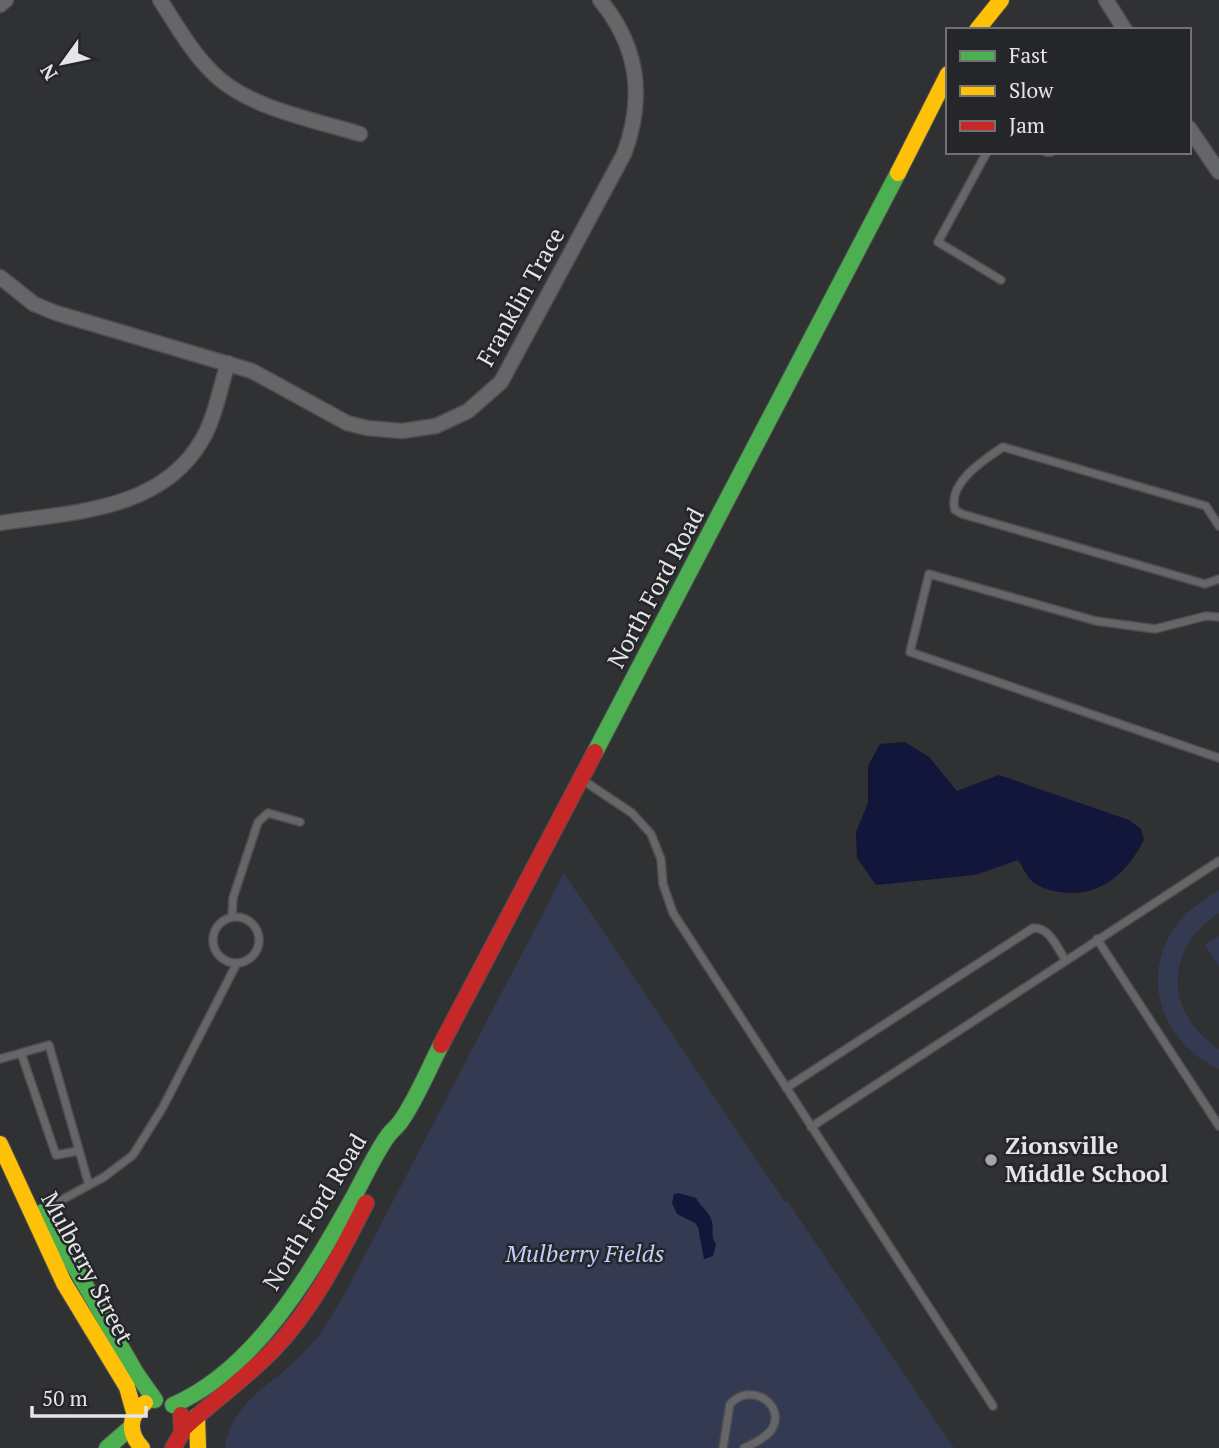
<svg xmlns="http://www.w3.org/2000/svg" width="1219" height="1448" font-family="'PT Serif',serif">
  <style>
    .green { fill: #333a51 }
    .water { fill: #11163a }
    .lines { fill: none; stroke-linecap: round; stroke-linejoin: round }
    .lane-casing { stroke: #4e4e50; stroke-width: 10 }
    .street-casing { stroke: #4e4e50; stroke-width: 17 }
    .fast-casing { stroke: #4e4e50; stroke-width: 18 }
    .slow-casing { stroke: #4e4e50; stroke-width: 18 }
    .jam-casing { stroke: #4e4e50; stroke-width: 18 }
    .lane { stroke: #656667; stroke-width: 7 }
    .street { stroke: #656667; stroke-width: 14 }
    .fast { stroke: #4caf50; stroke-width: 16 }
    .slow { stroke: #ffc107; stroke-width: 16 }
    .jam { stroke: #c62828; stroke-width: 16 }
    .poi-dot { fill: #a6a6a8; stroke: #252629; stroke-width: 2.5 }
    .labels { text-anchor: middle; stroke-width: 5; stroke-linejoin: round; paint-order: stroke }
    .street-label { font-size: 24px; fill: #e5e5e7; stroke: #252629 }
    .poi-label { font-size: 24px; font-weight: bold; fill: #e5e5e7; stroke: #252629; text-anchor: start }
    .park-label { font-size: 24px; font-style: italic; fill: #c0cdf9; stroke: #252629 }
  </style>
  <rect width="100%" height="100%" fill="#303132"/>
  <path class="green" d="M564,873L785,1202H788L954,1448H225C232,1400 272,1386 302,1354C319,1338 331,1317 343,1297Z
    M1219,890V913C1164,949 1164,1013 1219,1049V1069C1162,1043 1138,977 1177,924C1188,909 1204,900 1219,890Z
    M1219,936V967L1205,945Z"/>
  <path class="water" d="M905,742L929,757L957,791L999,775L1129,820L1141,829L1144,840C1126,874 1100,898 1059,892C1052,891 1039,887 1034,883C1027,878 1023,867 1018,860L975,875L876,885L857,858L856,832L868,803V766L880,744Z
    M678,1193L696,1198C701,1207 710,1212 712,1222C714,1231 710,1235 716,1244L713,1256L704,1259L698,1227L695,1223L677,1214L672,1203L674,1194Z"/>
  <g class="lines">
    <g class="lane-casing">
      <path id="lane" d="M987,152L938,242L1001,280
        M1046,152H1051
        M1219,526L1206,506L1003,447C984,460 947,483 955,510L962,514L1205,584L1219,579
        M1219,617L1206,616L1155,629L1096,621L929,574L910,652L1219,758
        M584,781L632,813L651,834L661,859L663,884L673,913L993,1406
        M232,916L233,898L258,822L268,813L300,822
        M213 940a23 23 0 1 1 46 0a23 23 0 1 1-46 0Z
        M1097,939L1219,1126
        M21,1053L56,1155L78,1151
        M0,1059L49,1045L89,1185
        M786,1088L1033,928C1050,927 1057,948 1066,961
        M811,1127L1219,861
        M43,1210L104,1177L133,1155L163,1107L237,963
        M723,1448L730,1404C751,1381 786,1405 772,1429C766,1438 753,1444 744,1448"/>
    </g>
    <g class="street-casing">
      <path id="street" d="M160,0C176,24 190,50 211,71C246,108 312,119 360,134
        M1106,0L1125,30
        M0,5L6,0
        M1189,128L1219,172
        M0,277L34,304L56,313L252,371L347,423L367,428L402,431L436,426L468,411L501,382L624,154C645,98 639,47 600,0
        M0,523C72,512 161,511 202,440C215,418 220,388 228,363"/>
    </g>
    <g class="fast-casing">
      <path id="fast" d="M595,752L898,173
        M43,1212L136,1373L155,1400
        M173,1405C255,1370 311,1273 353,1198C364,1178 374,1156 387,1137C391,1131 397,1127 401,1121C417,1098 428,1070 441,1045
        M107,1448L130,1428"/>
    </g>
    <g class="slow-casing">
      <path id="slow" d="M977,30L1001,0
        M898,173L948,74
        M0,1144L64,1283L127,1387L134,1412
        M197,1416L198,1448
        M142,1448C128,1433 128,1416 145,1403"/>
    </g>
    <g class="jam-casing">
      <path id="jam" d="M441,1045L595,752
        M184,1428C213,1401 246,1378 274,1349C314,1307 340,1254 366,1203
        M173,1448L182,1433L181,1415"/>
    </g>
    <use href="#lane" class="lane"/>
    <use href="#street" class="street"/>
    <use href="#fast" class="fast"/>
    <use href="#slow" class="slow"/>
    <use href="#jam" class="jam"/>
  </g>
  <circle class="poi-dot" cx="991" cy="1160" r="7"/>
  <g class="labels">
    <g class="street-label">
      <text transform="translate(521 297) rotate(-61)" y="8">Franklin Trace</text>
      <text transform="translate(656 588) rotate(-62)" y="8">North Ford Road</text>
      <text transform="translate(315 1212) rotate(-59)" y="8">North Ford Road</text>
      <text transform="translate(87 1268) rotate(62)" y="8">Mulberry Street</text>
    </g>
    <g class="poi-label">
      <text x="1005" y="1154">Zionsville<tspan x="1005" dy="28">Middle School</tspan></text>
    </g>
    <g class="park-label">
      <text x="585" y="1262">Mulberry Fields</text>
    </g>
  </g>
  <rect x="946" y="28" width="245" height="126" fill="#252629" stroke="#727275" stroke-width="2"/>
  <rect x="960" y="51" width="35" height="10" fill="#4caf50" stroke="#727275" stroke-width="2"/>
  <text x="1009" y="63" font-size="21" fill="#e5e5e7">Fast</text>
  <rect x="960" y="86" width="35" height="10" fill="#ffc107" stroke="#727275" stroke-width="2"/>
  <text x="1009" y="98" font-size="21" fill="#e5e5e7">Slow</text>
  <rect x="960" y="121" width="35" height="10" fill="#c62828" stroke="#727275" stroke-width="2"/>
  <text x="1009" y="133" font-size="21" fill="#e5e5e7">Jam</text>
  <g transform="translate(63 63) rotate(237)" stroke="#252629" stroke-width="5" paint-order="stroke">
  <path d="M0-5L12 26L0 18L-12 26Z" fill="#e5e5e7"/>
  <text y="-10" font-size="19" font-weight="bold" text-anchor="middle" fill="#e5e5e7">N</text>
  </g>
  <path d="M32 1406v10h114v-10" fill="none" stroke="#e5e5e7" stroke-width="3.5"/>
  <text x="42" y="1406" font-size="21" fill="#e5e5e7" stroke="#252629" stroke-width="5" paint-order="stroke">50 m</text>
</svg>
